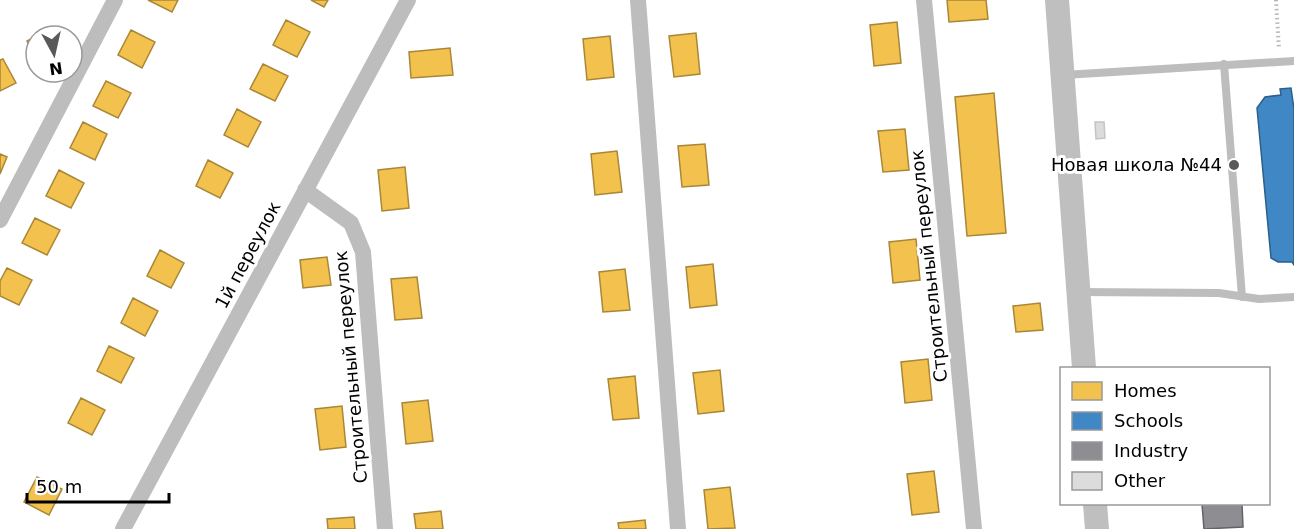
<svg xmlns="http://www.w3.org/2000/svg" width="1294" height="529" font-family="'DejaVu Sans',sans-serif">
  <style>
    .homes { fill: #f2c14e; stroke: #a98737; stroke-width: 1.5 }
    .schools { fill: #3f88c5; stroke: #2c5f8a; stroke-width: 1.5 }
    .industry { fill: #8d8d92; stroke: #636366; stroke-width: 1.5 }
    .building { fill: #dcdcdc; stroke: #c4c4c4; stroke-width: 1.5 }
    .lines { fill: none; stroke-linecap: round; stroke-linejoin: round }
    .path { stroke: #b8b8b8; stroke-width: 4; stroke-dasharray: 1.5 3; stroke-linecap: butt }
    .lane { stroke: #bdbdbd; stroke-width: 8 }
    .street { stroke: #bdbdbd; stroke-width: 16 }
    .secondary { stroke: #bfbfbf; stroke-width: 24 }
    .poi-dot { fill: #595959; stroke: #fff; stroke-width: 2 }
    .labels { text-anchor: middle; stroke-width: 6; stroke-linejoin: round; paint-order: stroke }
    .poi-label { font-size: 18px; fill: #000; stroke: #fff; text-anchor: end }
    .street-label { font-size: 18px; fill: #000; stroke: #fff }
  </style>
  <rect width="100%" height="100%" fill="#fff"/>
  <path class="homes" d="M148,0H178L172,12Z
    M311,0H328L324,7Z
    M947,0H986L988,19L949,22Z
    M286,20L310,32L297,57L273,45Z
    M897,22L901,63L874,66L870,25Z
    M52,28L56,36H37Z
    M131,30L155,42L142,68L118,55Z
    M696,33L700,74L674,77L669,36Z
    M36,36V59L27,41Z
    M610,36L614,77L587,80L583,39Z
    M450,48L453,75L411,78L409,52Z
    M3,59L16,83L0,91V60Z
    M263,64L288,76L275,101L250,89Z
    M106,81L131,93L118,118L93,106Z
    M994,93L1006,233L967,236L955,97Z
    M237,109L261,122L248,147L224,135Z
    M83,122L107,134L95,160L70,148Z
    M905,129L909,170L883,172L878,131Z
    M705,144L709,185L682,187L678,146Z
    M617,151L622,192L595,195L591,154Z
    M0,154L7,157L0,174Z
    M208,160L233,173L220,198L196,186Z
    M405,167L409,208L382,211L378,170Z
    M59,170L84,183L71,208L46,196Z
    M35,218L60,230L47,255L22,243Z
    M916,239L920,280L893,283L889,242Z
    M160,250L184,263L171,288L147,276Z
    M327,257L331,285L303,288L300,260Z
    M713,264L717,305L690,308L686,267Z
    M7,268L32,280L19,305L0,296V281Z
    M625,269L630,310L603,312L599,272Z
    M417,277L422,318L395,320L391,279Z
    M133,298L158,311L145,336L121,323Z
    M1040,303L1043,330L1016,332L1013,306Z
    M109,346L134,358L121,383L97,371Z
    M928,359L932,400L905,403L901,362Z
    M720,370L724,411L698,414L693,373Z
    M635,376L639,418L613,420L608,379Z
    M81,398L105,410L92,435L68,423Z
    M428,400L433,441L406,444L402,403Z
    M342,406L346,447L320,450L315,409Z
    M934,471L939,512L912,515L907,474Z
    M37,477L62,489L49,515L24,502Z
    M730,487L735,528L708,529L704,490Z
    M441,511L443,529H416L414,514Z
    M354,517L355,529H328L327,519Z
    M645,520L646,529H619L618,523Z"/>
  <path class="schools" d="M1291,88L1294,109V265L1292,262H1278L1271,258L1257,108L1265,97L1281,95L1280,89Z"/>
  <path class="industry" d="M1202,504H1242L1243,527L1204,529Z"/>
  <path class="building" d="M1095,122H1104L1105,138L1096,139Z"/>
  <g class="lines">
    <path class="path" d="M1276,0L1279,49"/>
    <path class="lane" d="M1224,64L1242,297
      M1064,75L1294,61
      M1079,292L1219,293L1259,299L1294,297"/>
    <path class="street" d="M638,0L678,529
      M924,0L974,529
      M305,190L351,223L363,252L385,529
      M0,220L115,0
      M123,529L408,0"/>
    <path class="secondary" d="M1057,0L1084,368
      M1095,504L1097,529"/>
  </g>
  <circle class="poi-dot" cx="1234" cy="165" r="6"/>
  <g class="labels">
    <g class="poi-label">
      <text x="1222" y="171">Новая школа №44</text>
    </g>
    <g class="street-label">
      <text transform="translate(248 255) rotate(-62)" y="6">1й переулок</text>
      <text transform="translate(929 266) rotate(-96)" y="6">Строительный переулок</text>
      <text transform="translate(351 367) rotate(-95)" y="6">Строительный переулок</text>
    </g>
  </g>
  <rect x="1060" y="367" width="210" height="138" fill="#ffffff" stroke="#999999" stroke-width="1.5"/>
  <rect x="1072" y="382" width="30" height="18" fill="#f2c14e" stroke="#999999" stroke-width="1.5"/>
  <text x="1114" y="397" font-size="18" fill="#000000">Homes</text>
  <rect x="1072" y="412" width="30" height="18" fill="#3f88c5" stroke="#999999" stroke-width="1.5"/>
  <text x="1114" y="427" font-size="18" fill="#000000">Schools</text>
  <rect x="1072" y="442" width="30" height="18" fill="#8d8d92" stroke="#999999" stroke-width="1.5"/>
  <text x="1114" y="457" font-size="18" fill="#000000">Industry</text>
  <rect x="1072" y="472" width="30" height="18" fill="#dcdcdc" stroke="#999999" stroke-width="1.5"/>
  <text x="1114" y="487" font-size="18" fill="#000000">Other</text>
  <g transform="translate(54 54) rotate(172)"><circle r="28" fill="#ffffff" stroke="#999999" stroke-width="1.5"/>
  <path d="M0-4.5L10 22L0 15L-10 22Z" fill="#595959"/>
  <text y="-9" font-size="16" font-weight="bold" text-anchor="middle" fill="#000000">N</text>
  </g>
  <path d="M27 493v9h142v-9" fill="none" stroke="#000000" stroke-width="3"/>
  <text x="36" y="493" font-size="18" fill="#000000" stroke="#ffffff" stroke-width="4.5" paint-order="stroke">50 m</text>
</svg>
